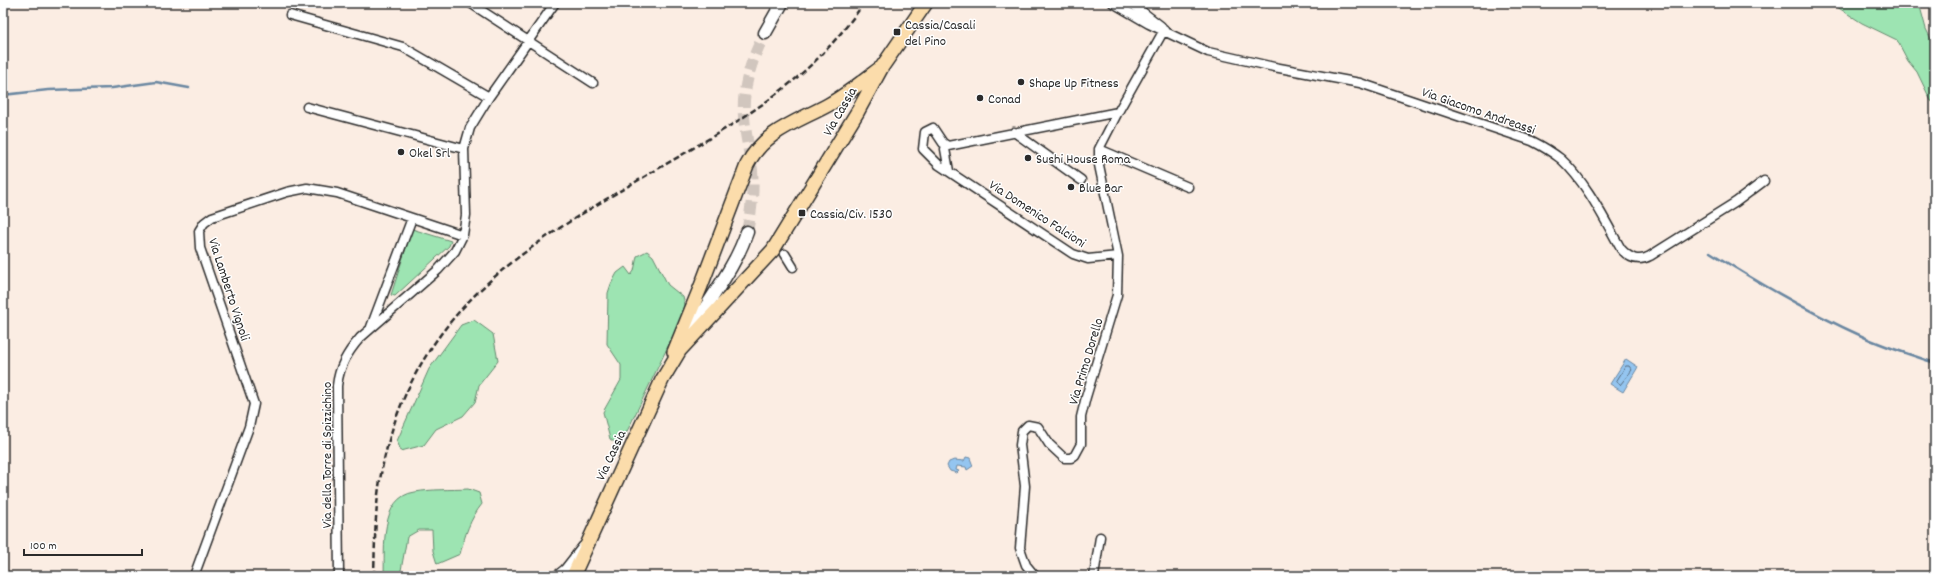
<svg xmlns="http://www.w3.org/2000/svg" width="1938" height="579" font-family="Dekko,sans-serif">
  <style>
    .green { fill: #9de4b2; stroke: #64886e }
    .water { fill: #94c5f0; stroke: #6a87a1 }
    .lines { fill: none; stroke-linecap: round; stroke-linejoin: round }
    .shore { stroke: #55697a; stroke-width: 1 }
    .stream { stroke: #6a87a1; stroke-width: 2.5 }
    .secondary-tunnel { stroke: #d1c6be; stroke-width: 12; stroke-dasharray: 12 6; stroke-linecap: butt }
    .minor-casing { stroke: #2b2b2b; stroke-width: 11 }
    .secondary-casing { stroke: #2b2b2b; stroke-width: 15 }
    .primary-casing { stroke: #2b2b2b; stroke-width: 16 }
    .minor { stroke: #fff; stroke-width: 8 }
    .secondary { stroke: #fff; stroke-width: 12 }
    .primary { stroke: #fbdcab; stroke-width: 13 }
    .rail { stroke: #2b2b2b; stroke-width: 2.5; stroke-dasharray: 6 3; stroke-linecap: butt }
    .poi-dot { fill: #2b2b2b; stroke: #fff; stroke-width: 1.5 }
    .labels { text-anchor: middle; stroke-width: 3; stroke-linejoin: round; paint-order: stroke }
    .poi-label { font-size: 14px; fill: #2b2b2b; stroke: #fff; text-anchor: start }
    .street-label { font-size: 14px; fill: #2b2b2b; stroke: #fff }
  </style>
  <rect width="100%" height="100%" fill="#fbede3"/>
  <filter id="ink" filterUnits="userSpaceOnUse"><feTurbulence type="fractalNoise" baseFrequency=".025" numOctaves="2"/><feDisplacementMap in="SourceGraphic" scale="8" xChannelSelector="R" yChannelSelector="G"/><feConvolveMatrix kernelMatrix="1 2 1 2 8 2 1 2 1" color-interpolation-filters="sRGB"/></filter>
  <g filter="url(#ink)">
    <path class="green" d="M1825,3H1919L1926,29L1933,43L1931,3H1935V102L1931,101L1917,72L1908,61L1897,40L1862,23L1834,5Z
      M412,229L451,241L449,246L395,296L391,295Z
      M647,251L653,256L668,285L683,297L685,305L683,315L620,446L610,439L603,412L621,380V365L607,344L608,293L611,284L617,273L625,267L631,275L634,271L637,256Z
      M474,320L493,334L498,361L479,385L475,402L463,416L436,429L424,445L401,451L397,441L429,369L461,325Z
      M468,489L479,493L482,504C470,519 465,535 460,554L437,564L433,551L432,530H419L407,537L400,576H384C385,549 379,497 415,492C432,489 450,490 468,489Z"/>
    <path class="water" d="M1626,359L1638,367L1623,392L1610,384Z
      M966,457L970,458L973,466L967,470L966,467L957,466L956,470L959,471L957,473L950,471L947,466L949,462L954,460L964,461Z"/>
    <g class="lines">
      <path class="shore" d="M1626,366H1629L1632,370L1620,385L1617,381Z"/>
      <path class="stream" d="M3,95L48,90L112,88L156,82L189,88
        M1710,252C1760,284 1812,314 1866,338C1888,348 1912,355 1935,363"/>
      <path class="secondary-tunnel" d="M747,232C751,212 754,191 752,171C750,152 745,134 744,116C742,87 752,58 765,33"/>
      <g class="minor-casing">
        <path id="minor" d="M470,3L593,83
          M1113,3L1149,24L1208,52L1274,67L1360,83L1532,141C1542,146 1552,152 1561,159C1587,183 1604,219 1621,249C1630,259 1639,262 1650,256L1736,202L1764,181
          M1131,3L1161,26
          M290,15L403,47L489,97
          M307,107L464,149
          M1118,112L948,146L943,143L933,128L925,132L923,149L939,165L1073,254L1088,259L1118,256
          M1014,132L1081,180
          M948,146L945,149L949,171
          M1099,149L1188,187
          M785,254L793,267
          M371,327L412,218
          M194,576L249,427L254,404L200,248L199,231L204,223L212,217L287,192L307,188L337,193L463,235
          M339,576L337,386C339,367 347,353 360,338L438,270L455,251L463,235L466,215L464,149L470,128L489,97L555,3
          M556,576L565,569L583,546
          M1035,576L1026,565L1020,548L1025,486L1020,445L1022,431L1028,425L1038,427L1049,444L1064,458H1071L1075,455L1081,444V417L1086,397L1117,295L1118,256L1099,165V149L1118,112L1164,30
          M1094,576L1100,537"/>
      </g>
      <g class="secondary-casing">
        <path id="secondary" d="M765,33L782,3
          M686,340C705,304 734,271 747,232"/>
      </g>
      <g class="primary-casing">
        <path id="primary" d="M674,352L701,286L747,165C764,131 797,122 828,105C846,95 862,82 879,69
          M573,576L662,380L680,350L773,250L858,111L882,67L926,3"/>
      </g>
      <use href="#minor" class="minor"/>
      <use href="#secondary" class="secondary"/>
      <use href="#primary" class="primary"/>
      <path class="rail" d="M374,576C375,539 375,501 383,464C420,294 548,234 685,153C759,109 813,76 864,3"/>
    </g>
  </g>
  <g class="poi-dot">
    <rect x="893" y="28" width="8" height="8" rx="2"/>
    <circle cx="1021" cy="82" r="4"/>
    <circle cx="980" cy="98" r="4"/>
    <circle cx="401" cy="152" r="4"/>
    <circle cx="1028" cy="158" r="4"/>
    <circle cx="1071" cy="187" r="4"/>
    <rect x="798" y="209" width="8" height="8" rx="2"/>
  </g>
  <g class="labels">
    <g class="poi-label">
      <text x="905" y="29">Cassia/Casali<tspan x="905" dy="16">del Pino</tspan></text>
      <text x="1029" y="87">Shape Up Fitness</text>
      <text x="988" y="103">Conad</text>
      <text x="409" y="157">Okel Srl</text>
      <text x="1036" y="163">Sushi House Roma</text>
      <text x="1079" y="192">Blue Bar</text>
      <text x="810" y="218">Cassia/Civ. 1530</text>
    </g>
    <g class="street-label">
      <text transform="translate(1479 110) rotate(19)" y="5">Via Giacomo Andreassi</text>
      <text transform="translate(839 111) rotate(-60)" y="5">Via Cassia</text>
      <text transform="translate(1038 213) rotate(33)" y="5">Via Domenico Falcioni</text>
      <text transform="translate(230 289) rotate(72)" y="5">Via Lamberto Vignoli</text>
      <text transform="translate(1085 361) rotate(-73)" y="5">Via Primo Dorello</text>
      <text transform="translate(326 455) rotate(-90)" y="5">Via della Torre di Spizzichino</text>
      <text transform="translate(610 455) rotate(-65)" y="5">Via Cassia</text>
    </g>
  </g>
  <rect width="1938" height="579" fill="none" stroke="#fff" stroke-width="16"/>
  <rect x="8" y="8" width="1922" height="563" fill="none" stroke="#2b2b2b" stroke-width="1.5" filter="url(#ink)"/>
  <path d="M24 549v6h118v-6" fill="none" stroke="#2b2b2b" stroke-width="2"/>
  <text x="30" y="549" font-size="12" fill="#2b2b2b" stroke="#ffffff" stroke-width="3" paint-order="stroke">100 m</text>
</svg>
